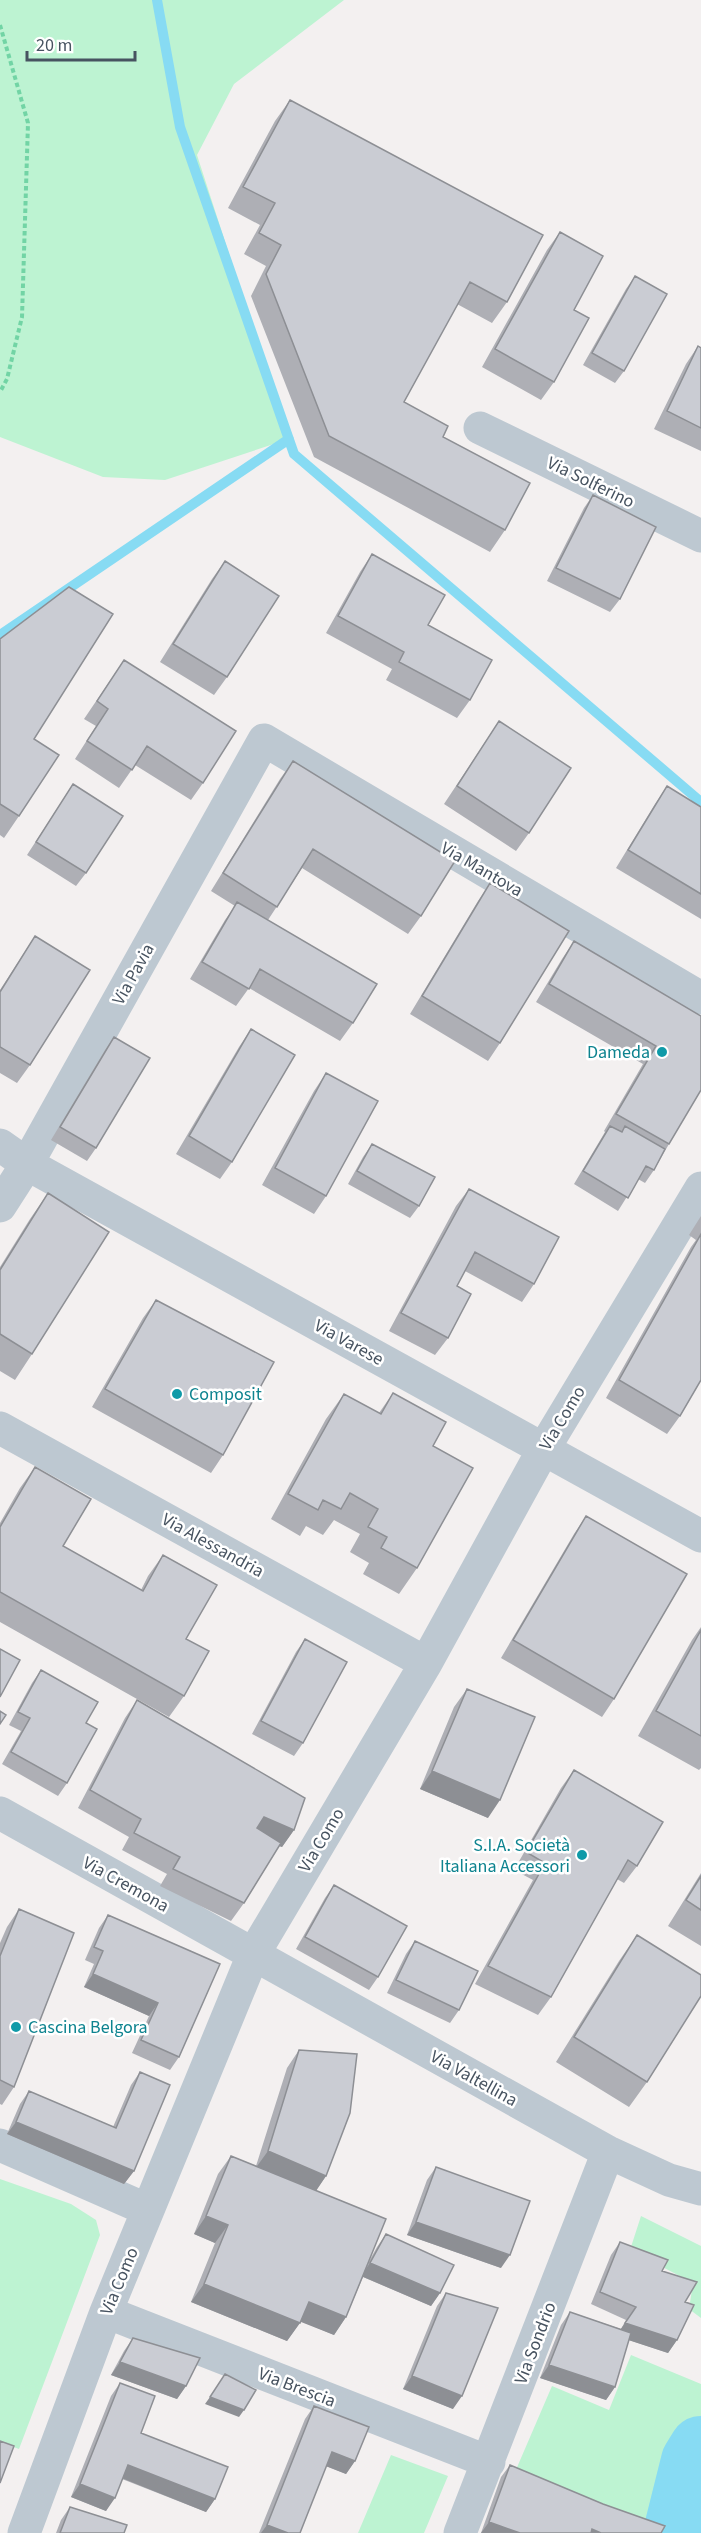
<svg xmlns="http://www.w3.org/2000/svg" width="701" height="2533" font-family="'Source Sans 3',sans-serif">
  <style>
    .green { fill: #bdf3d2 }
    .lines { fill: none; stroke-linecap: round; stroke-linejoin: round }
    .stream { stroke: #87dbf3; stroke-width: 10 }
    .river { stroke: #87dbf3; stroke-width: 64 }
    .path { stroke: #72d4a5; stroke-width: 4; stroke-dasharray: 4.5 3; stroke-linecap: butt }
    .minor { stroke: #bdc8d1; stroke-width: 33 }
    .wall { fill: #aeafb5 }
    .shaded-wall { fill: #8d8f94 }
    .building { fill: #caccd3; stroke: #8d8f94; stroke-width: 1.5 }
    .culture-dot { fill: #0f9aa8; stroke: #fff; stroke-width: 2 }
    .labels { text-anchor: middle; stroke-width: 5; stroke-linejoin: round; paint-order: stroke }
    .street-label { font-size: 18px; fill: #475360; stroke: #fff }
    .culture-label { font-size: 18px; fill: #0d838f; stroke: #fff; text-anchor: end }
  </style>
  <rect width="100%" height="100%" fill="#f3f0f0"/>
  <path class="green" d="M0,0H344L234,84L197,155L289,439L165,480L103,477L0,437Z
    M0,2179L71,2204L96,2220L100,2235L19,2449L0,2442Z
    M641,2216L701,2246V2318L689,2309L693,2283L630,2250Z
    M631,2355L701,2384V2417L684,2443L665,2491L655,2529L515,2472L552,2386L609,2410Z
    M391,2455L448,2476L424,2533H358Z"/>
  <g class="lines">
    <path class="stream" d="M157,0L180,127L294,454L701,802
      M0,635L289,439"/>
    <path class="river" d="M675,2533L693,2461L701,2448"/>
    <path class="path" d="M0,25L28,123L22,317L7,379L0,392"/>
    <path class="minor" d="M480,428L701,536
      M0,1145L27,1164L701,1536
      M0,1206L27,1164L264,740L701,998
      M0,1428L426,1663
      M0,1813L608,2152L669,2180L701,2189
      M0,2145L148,2210
      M106,2312L489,2462
      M24,2533L106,2312L253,1955L426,1663L543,1450L701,1188
      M460,2533L608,2152"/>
  </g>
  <path class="wall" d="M290,100L507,302L492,323L457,304L404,402L443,437L505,530L490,552L314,457L251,296L266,266L244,254L260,225L228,208L275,121Z
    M560,232L574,310L554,382L541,400L482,367L547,250Z
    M635,276L624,371L615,383L583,365L626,289Z
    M698,346L701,348V451L654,429L686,364Z
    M593,495L620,599L610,612L547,581L584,508Z
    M372,554L428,625L470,700L457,718L386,680L392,669L326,633L360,572Z
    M225,561L227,677L214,695L160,662L212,579Z
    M0,639L34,739L19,816L4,838L0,835Z
    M124,660L203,783L191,800L135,765L119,788L75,759L96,726L84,719Z
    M499,721L529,833L516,851L444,804Z
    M293,761L421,916L408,934L302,868L268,920L353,1023L340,1041L249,988L236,1006L190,979L225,920L235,906L211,891L280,779Z
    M73,784L86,873L76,886L27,855Z
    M667,786L701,807V919L616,868L655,804Z
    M490,883L500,1043L488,1061L410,1014L478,901Z
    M35,936L30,1065L17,1083L0,1073V990Z
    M574,941L701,1016L669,1144L654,1170L645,1183L638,1179L618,1211L574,1184L605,1132L604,1131L643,1064L536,1002L562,959Z
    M251,1029L232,1162L220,1179L176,1154L239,1047Z
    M114,1037L96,1148L87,1161L51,1140L105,1050Z
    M326,1073V1196L314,1214L262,1185L314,1091Z
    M372,1144L419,1206L410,1218L348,1184L363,1157Z
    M469,1189L534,1284L522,1302L465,1271L457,1286L448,1338L435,1355L389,1331L456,1206Z
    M48,1193L32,1354L15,1380L0,1371V1267L30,1219Z
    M701,1216V1380L680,1416L667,1434L606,1398L691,1247L696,1240L689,1235Z
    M156,1300L223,1455L211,1473L92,1407L143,1318Z
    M393,1393L433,1446L417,1568L399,1594L363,1574L369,1563L350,1552L360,1534L334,1520L323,1535L306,1526L300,1536L271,1519L326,1419L344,1394L379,1413Z
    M35,1467L63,1546L141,1590L148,1576L163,1555L186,1639L184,1696L169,1717L0,1622V1523L20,1488Z
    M586,1516L614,1699L602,1717L501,1658L574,1534Z
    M701,1627V1768L699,1770L638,1736L692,1640Z
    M305,1639L303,1743L294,1756L252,1734L296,1652Z
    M41,1670L86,1723L67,1783L58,1796L2,1764L21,1731L9,1725L32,1683Z
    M467,1689L488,1818L420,1789L454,1707Z
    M137,1700L294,1830L282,1847L279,1846L244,1903L231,1921L160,1886L167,1874L122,1850L129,1837L78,1808L125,1718Z
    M574,1770L637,1866L624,1883L617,1879L551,1997L538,2015L475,1984L533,1880L514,1870L561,1788Z
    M701,1873V1946L668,1926Z
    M334,1885L378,1977L369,1990L296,1949L325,1898Z
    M19,1909L14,2087L2,2105L0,2104V1943L7,1927Z
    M108,1915L220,1964L179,2057L170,2070L132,2053L149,2016L84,1987L94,1964L85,1960L99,1928Z
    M637,1935L647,2082L629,2107L556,2062L619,1961Z
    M415,1941L459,2010L450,2023L387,1993L406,1954Z
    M299,2050L326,2176L316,2190L368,2263L377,2247L386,2234L440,2293L431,2306L363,2277L346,2317L334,2335L301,2321L287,2341L191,2302L215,2243L194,2234L218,2174L231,2156L256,2166L287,2068Z
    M140,2072L134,2171L124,2184L7,2134L20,2104L29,2091L113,2127L131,2085Z
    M436,2167L501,2268L407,2235L427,2180Z
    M620,2242L662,2271L685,2302L677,2340L668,2353L629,2340L615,2387L606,2400L540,2378L561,2325L570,2312L621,2329L626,2320L591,2304L611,2255Z
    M446,2293L453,2409L403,2389L437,2306Z
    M133,2338L186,2386L177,2399L111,2375L124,2351Z
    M120,2383L141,2433L215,2499L206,2512L122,2479L106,2511L71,2497L111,2396Z
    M314,2406L355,2461L346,2474L326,2466L300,2533H259L305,2419Z
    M510,2465L661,2533H481L501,2477Z
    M70,2507L124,2533H56L61,2520Z"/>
  <path class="shaded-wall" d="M432,1771L500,1800L488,1818L420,1789Z
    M264,1817L294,1830L282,1847L252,1835Z
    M93,1974L158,2003L149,2016L84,1987Z
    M16,2122L134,2171L124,2184L7,2134Z
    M268,2151L326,2176L314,2194L255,2169Z
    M206,2216L228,2225L215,2243L194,2234Z
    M416,2222L510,2255L501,2268L407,2235Z
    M370,2263L440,2293L431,2306L361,2276Z
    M204,2284L300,2323L287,2341L191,2302Z
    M309,2302L346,2317L334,2335L296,2320Z
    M625,2323L677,2340L668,2353L616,2336Z
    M120,2362L186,2386L177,2399L111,2375Z
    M549,2365L615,2387L606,2400L540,2378Z
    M412,2376L462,2396L453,2409L403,2389Z
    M210,2397L244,2410L239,2417L205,2404Z
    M332,2452L355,2461L346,2474L323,2465Z
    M128,2465L215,2499L206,2512L119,2477Z
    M80,2484L115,2498L106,2511L71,2497Z
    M489,2522L520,2533H481Z
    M267,2525L288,2533H261Z
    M592,2529L601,2533H590Z"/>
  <path class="building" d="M290,100L543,235L507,302L470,282L404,402L448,426L443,437L530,483L505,530L329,436L266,274L281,245L259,233L275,203L243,187Z
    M560,232L603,256L574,310L589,318L554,382L495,349Z
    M635,276L667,294L624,371L592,353Z
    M698,346L701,348V428L667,411Z
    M593,495L656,527L620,599L556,568Z
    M372,554L445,595L428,625L492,660L470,700L399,662L404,652L338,616Z
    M225,561L279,596L227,677L173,644Z
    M69,587L113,614L34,739L59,755L19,816L0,804V639Z
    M124,660L236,731L203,783L147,746L132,770L87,741L108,709L97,701Z
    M499,721L571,768L529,833L457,786Z
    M293,761L455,861L421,916L313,849L277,907L223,873Z
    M73,784L123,816L86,873L36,842Z
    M667,786L701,807V894L628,850Z
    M490,883L569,931L500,1043L422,996Z
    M237,902L377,984L353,1023L260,969L249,989L202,962Z
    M35,936L90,970L30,1065L0,1047V992Z
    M574,941L701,1016V1090L669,1144L616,1114L656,1046L549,984Z
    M251,1029L295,1055L232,1162L189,1136Z
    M114,1037L150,1058L96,1148L60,1127Z
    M326,1073L378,1101L326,1196L275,1168Z
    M610,1126L622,1132L625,1126L665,1149L654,1170L646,1166L628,1198L583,1171Z
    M372,1144L435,1177L419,1206L357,1171Z
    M469,1189L559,1237L534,1284L475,1252L457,1286L471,1294L448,1338L401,1313Z
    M48,1193L109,1232L32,1354L0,1334V1270Z
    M701,1234V1380L680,1416L619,1380Z
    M156,1300L274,1362L223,1455L105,1389Z
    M393,1393L446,1422L433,1446L473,1468L417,1568L381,1548L387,1537L368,1527L378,1509L350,1493L341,1509L323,1500L318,1510L288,1494L344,1394L381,1414Z
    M35,1467L91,1499L63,1546L143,1591L163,1555L217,1585L186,1639L209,1651L184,1696L0,1592V1527Z
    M586,1516L687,1574L614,1699L513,1640Z
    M701,1630V1736L656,1711Z
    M305,1639L347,1662L303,1743L261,1721Z
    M0,1649L20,1660L0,1697Z
    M41,1670L98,1702L86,1723L97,1729L67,1783L11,1752L30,1718L18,1712Z
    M467,1689L535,1717L500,1800L432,1771Z
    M137,1700L305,1798L294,1830L264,1817L257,1828L281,1843L244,1903L173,1869L180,1857L134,1833L141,1819L90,1790Z
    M0,1711L6,1715L0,1724Z
    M574,1770L663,1822L637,1866L628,1860L551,1997L488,1966L545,1863L526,1852Z
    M701,1876V1910L686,1900Z
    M334,1885L407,1926L378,1977L305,1937Z
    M19,1909L74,1933L14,2087L0,2080V1956Z
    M108,1915L220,1964L179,2057L141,2040L158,2003L93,1974L103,1951L94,1947Z
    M637,1935L701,1975V1996L647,2082L574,2037Z
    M415,1941L478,1971L459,2010L396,1980Z
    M299,2050L357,2054L350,2113L326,2176L268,2151Z
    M140,2072L170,2085L134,2171L16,2122L29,2091L116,2128Z
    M231,2156L386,2219L346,2317L309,2302L300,2323L204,2284L228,2225L206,2216Z
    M436,2167L530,2201L510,2255L416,2222Z
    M386,2234L454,2265L440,2293L370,2263Z
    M620,2242L668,2260L662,2271L697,2282L685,2302L694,2305L677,2340L625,2323L636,2307L600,2292Z
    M446,2293L498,2308L462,2396L412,2376Z
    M570,2312L631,2333L615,2387L549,2365Z
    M133,2338L200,2358L186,2386L120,2362Z
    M225,2374L256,2390L244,2410L210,2397Z
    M120,2383L155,2396L141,2433L228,2467L215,2499L128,2465L115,2498L80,2484Z
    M314,2406L369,2427L355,2461L332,2452L300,2533H288L267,2525Z
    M0,2441L14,2446L0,2483Z
    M510,2465L603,2504L665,2526L661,2533H601L592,2529L591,2533H520L489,2522Z
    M70,2507L127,2525L124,2533H60Z"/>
  <g class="culture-dot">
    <circle cx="662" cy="1052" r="6"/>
    <circle cx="177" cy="1394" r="6"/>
    <circle cx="582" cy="1855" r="6"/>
    <circle cx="16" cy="2027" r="6"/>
  </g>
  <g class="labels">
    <g class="street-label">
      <text transform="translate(591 482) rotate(26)" y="6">Via Solferino</text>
      <text transform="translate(482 869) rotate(30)" y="6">Via Mantova</text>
      <text transform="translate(133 974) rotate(-61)" y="6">Via Pavia</text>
      <text transform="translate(349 1342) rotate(29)" y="6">Via Varese</text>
      <text transform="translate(562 1418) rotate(-59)" y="6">Via Como</text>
      <text transform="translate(213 1545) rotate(29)" y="6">Via Alessandria</text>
      <text transform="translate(321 1840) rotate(-59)" y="6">Via Como</text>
      <text transform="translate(126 1884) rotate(29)" y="6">Via Cremona</text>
      <text transform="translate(474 2078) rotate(29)" y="6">Via Valtellina</text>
      <text transform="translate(119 2281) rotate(-67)" y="6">Via Como</text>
      <text transform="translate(535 2343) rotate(-69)" y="6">Via Sondrio</text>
      <text transform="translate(297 2387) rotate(21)" y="6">Via Brescia</text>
    </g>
    <g class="culture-label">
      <text x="650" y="1058">Dameda</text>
      <text x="189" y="1400" text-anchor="start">Composit</text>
      <text x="570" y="1851">S.I.A. Società<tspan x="570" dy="21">Italiana Accessori</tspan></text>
      <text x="28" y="2033" text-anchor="start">Cascina Belgora</text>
    </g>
  </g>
  <path d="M27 51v9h108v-9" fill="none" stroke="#475360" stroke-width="3"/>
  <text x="36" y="51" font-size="18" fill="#475360" stroke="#ffffff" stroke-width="4.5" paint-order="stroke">20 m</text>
</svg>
